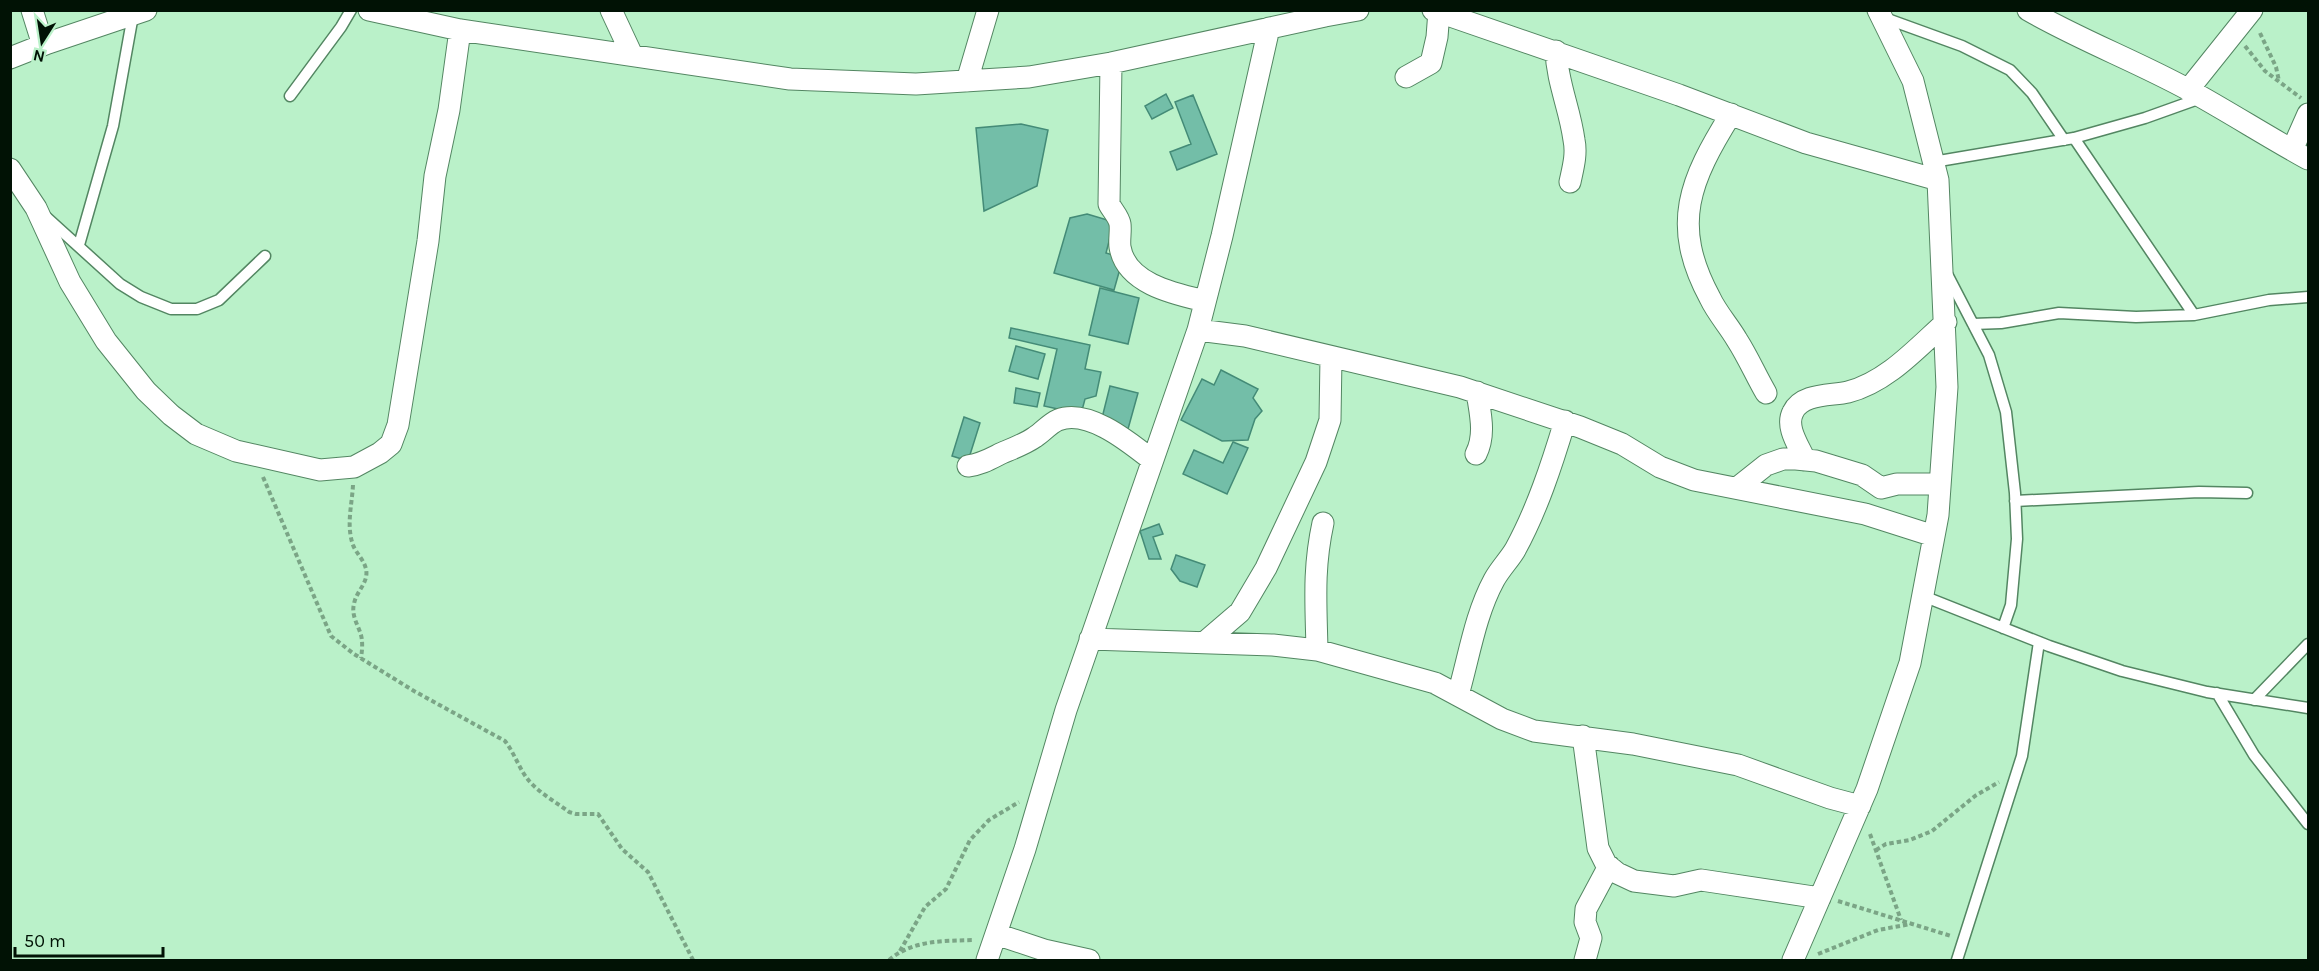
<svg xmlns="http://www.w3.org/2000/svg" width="2319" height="971" font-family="Karla,sans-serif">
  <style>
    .building { fill: #73bea8; stroke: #448b77; stroke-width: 1.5 }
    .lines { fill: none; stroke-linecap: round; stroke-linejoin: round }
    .lane-casing { stroke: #538662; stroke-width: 13 }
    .street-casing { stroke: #538662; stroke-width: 23 }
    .path { stroke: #7ba586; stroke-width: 4; stroke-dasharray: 4.5 3; stroke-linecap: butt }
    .lane { stroke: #fff; stroke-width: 10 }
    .street { stroke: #fff; stroke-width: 21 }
  </style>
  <rect width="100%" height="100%" fill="#baf1c9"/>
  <path class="building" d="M1166,94L1173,108L1152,119L1145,106Z
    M1193,95L1217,154L1177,170L1170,152L1191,144L1175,102Z
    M1021,124L1048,130L1037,186L984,211L976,128Z
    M1087,214L1114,222L1106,253L1123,258L1114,290L1054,273L1070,218Z
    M1100,288L1139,298L1128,344L1089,335Z
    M1011,328L1090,345L1085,369L1101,372L1096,396L1085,399L1081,414L1044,406L1057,349L1009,338Z
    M1016,346L1045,354L1038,379L1009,371Z
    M1221,370L1258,389L1253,398L1262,411L1255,419L1248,440L1222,441L1181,420L1202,379L1214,385Z
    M1110,386L1138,393L1128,429L1101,422Z
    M1016,388L1040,393L1037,407L1014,403Z
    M964,417L980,423L968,461L952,456Z
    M1233,442L1248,448L1227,494L1183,474L1194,450L1223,463Z
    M1159,524L1163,534L1153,537L1161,559H1149L1140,531Z
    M1176,555L1205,565L1197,587L1180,581L1171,569Z"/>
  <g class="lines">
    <g class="lane-casing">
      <path id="lane" d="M1882,17L1962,46L2010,70L2032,93L2064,140
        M290,96L341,27L351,10
        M2074,138L2194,315
        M1933,162L2074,138L2145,118L2201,98
        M45,216L120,284L141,297L171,309H197L219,300L265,256
        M79,245L113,126L133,15
        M1947,274L1989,355L2006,412L2015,493L2017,539L2011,605L2003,628
        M1973,324L2001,323L2059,313L2136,317L2194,315L2269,300L2308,297
        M2015,501L2199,492L2247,493
        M1923,596L2049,646L2122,671L2207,692L2308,708
        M2217,693L2254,755L2308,824
        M2254,700L2308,644
        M1957,960L2022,756L2039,642"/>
    </g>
    <g class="street-casing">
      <path id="street" d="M32,10L43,45
        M369,10L460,30L790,79L916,84L1029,77L1111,63L1325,16L1358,10
        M611,10L632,55
        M1433,10L1679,95L1806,143L1938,180
        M2028,10C2080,40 2136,61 2189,90C2229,112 2268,137 2308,159
        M1556,51C1557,82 1570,109 1574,140C1577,154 1573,168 1570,182
        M10,58L48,43L146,10
        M1111,63L1109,204C1112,210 1119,217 1120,224C1121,231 1119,240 1120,247C1126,284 1175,294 1205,301
        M1406,77L1431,63L1437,37L1439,11
        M967,81L988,10
        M2188,90L2252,10
        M1731,114C1690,180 1670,224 1710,298C1717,313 1729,326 1737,340C1748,357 1756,376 1766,393
        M2292,150L2308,114
        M10,169L36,208L70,282L106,341L146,391L171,415L196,434L236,451L320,470L354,467L380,453L391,444L398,425L428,241L435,176L449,110L460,30
        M1198,330L1245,336L1460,387L1580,427L1622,444L1660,467L1694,480L1865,514L1934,536
        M1476,454C1486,434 1480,413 1477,392
        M1805,460C1799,446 1785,427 1793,412C1802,393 1831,396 1848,392C1887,382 1917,348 1946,322
        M968,466C982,464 990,459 1002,453C1014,448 1025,444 1035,437C1043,432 1049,424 1058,420C1088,408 1129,442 1152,460
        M1737,488L1766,465L1783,459H1796L1816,461L1862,475L1881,488L1897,484H1940
        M1090,639L1273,645L1317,650L1435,683L1502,719L1534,731L1633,744L1738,765L1830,798L1860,806
        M1205,642L1240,612L1266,568L1316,462L1330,420L1331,357
        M1317,650C1316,603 1313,569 1323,523
        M1458,695C1469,657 1475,615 1494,580C1500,569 1509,560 1515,550C1537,510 1552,464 1565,421
        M1583,736L1598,848L1606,864L1617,873L1634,881L1674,886L1701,880L1820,898
        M996,934L1044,950L1089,960
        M987,960L1025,849L1066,710L1198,330L1222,236L1269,28
        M1585,960L1591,938L1585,922L1586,909L1609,866
        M1793,960L1867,789L1910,663L1938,515L1947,387L1938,180L1913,81L1878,10"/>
    </g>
    <path class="path" d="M2260,33L2276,67L2279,81
      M2245,46L2265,71L2301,98
      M263,477L331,636L354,654L414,691L505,741C515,754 520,771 530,782C541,794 556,802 569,812L576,814H598L622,849L648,872L693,960
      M353,485C352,505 346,525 353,545C356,553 364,560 366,569C369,583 356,591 354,604C351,615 358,625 361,635C363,643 362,651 361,658
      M1870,834L1901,920
      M1876,850L1886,844L1910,840L1932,831L1975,796L1999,782
      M1838,901L1951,936
      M900,951L925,907L946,889L970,840L989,820L1019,802
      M1818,954L1878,930L1911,924
      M889,960C913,940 942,941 973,940"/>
    <use href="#lane" class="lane"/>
    <use href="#street" class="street"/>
  </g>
  <rect width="2319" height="971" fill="none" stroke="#011205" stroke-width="24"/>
  <g transform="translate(42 42) rotate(192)" stroke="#baf1c9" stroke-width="4.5" paint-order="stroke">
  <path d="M0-4.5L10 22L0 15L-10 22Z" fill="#011205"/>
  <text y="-9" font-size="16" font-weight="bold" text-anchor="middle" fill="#011205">N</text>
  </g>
  <path d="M15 947v9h148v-9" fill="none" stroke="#011205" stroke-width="3"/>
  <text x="24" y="947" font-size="18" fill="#011205" stroke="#baf1c9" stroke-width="4.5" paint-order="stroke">50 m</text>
</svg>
